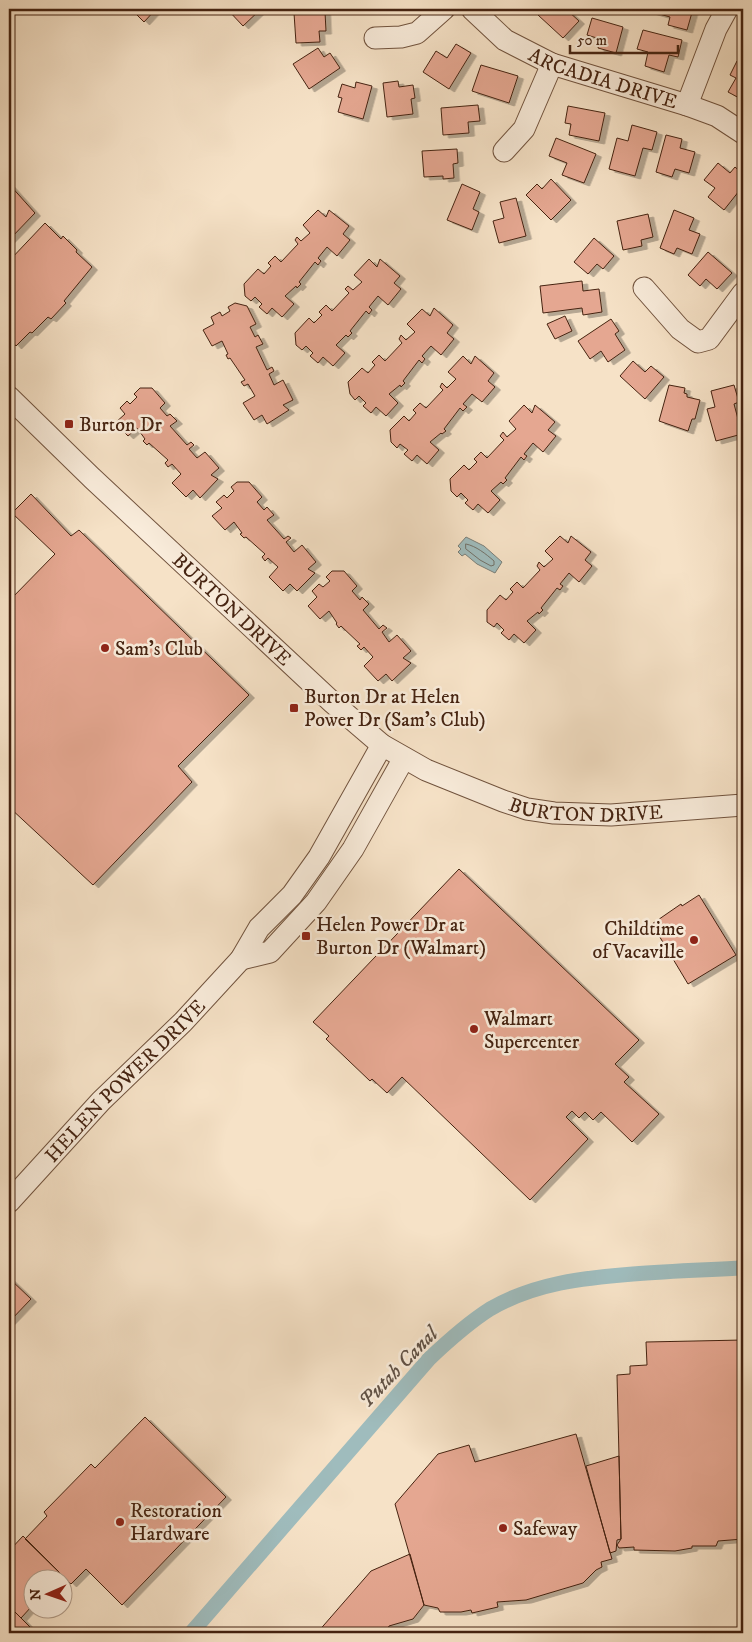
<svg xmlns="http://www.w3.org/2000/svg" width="752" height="1642" font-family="'IM FELL DW Pica',serif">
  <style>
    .water { fill: #9fbcbd; stroke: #7b7f78 }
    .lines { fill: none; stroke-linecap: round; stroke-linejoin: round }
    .shore { stroke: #727067; stroke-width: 1 }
    .canal { stroke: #9fbcbd; stroke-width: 15 }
    .building { fill: #e5a791; stroke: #452311; filter: url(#shadow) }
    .minor-casing { stroke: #71533e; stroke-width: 23 }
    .minor { stroke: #f9ecdb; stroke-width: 21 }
    .poi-dot { fill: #8f2418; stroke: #f9ecdb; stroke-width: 2 }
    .labels { text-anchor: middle; stroke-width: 5; stroke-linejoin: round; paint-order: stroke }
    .street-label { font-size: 20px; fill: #452311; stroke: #f9ecdb }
    .poi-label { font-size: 20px; fill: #452311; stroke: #f9ecdb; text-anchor: start }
    .water-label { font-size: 21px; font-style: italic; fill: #605145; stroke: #f9ecdb }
  </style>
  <defs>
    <filter id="shadow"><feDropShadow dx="5.5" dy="3" stdDeviation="0" flood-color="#0004"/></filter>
  </defs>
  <rect width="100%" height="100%" fill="#f6e2c7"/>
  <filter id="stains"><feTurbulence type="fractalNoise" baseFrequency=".004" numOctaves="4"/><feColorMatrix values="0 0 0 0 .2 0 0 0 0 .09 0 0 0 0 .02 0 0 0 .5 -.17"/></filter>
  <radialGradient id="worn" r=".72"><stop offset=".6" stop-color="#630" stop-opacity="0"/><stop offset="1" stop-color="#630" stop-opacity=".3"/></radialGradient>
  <path class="water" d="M466,537L484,546L502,562L495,573L477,564L465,554L462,556L458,552L461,549L458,546Z"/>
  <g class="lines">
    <path class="shore" d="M466,544C476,546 486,554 494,561V565L491,566L480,560L466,549Z"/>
    <path class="canal" d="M191,1633L429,1359C448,1341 468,1323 490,1309C535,1283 583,1278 633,1274C670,1271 707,1270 743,1268"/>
  </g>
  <path class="building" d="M131,9H156L144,22Z
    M227,9H261L243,26Z
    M543,9H570L568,11L579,21L563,38L538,15Z
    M642,9H693L687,30L668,25L670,17Z
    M325,12L326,31H319L320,42L296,43L294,13Z
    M592,18L623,27L616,53L598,48L600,39L587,35Z
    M643,30L682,40L678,57L669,55L664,72L645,66L648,52L637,49Z
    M456,44L471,53L449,89L423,72L436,51L447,58Z
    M318,48L324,57L330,53L340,68L309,89L293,64Z
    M737,61L743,64V100L728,92L736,78L730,75Z
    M481,65L518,76L509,103L472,91Z
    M398,81L399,87L413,85L415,98L411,99L413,114L387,117L383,83Z
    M356,82L372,86L363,119L338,112L342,98L338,97L342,84L355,88Z
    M478,105L480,121L468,122L469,133L443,135L441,108Z
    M568,106L605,113L599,141L569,135L571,124L565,123Z
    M632,125L657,132L652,150L643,148L635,176L609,169L617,138L628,141Z
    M666,135L682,139L680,148L695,152L689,173L675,169L672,177L656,172Z
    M556,138L596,154L584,183L562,175L567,163L549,156Z
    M457,149L458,163L453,164L454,178L443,179V176L424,177L422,151Z
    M718,163L730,173L735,167L743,174V186L724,210L708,197L715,188L704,180Z
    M551,179L571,200L551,220L526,195L537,184L542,189Z
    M9,184L35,213L9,240Z
    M462,184L480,192L473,209L479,212L472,230L447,220Z
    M516,198L526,236L499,243L493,221L504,218L500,202Z
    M318,210L326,217L329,210L349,226L343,234L350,240L337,256L327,247L318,258L321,261L318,265L315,262L299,282L301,284L297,288L296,286L285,296L294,304L282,317L272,308L267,314L259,307L262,304L255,297L251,301L245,296L244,284L258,269L264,274L271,266L268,263L275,256L281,262L298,244L295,240L297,237L301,241L310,233L303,225Z
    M674,210L694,218L689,230L700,234L692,254L677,248L674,254L660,248Z
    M648,214L653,237L641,240L642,246L623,250L617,221Z
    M45,223L61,239L63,236L77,250L76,252L92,267L64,301L66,303L51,319L48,317L32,333L30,332L16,346L9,338V261Z
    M594,238L614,256L603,269L597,264L588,274L574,262Z
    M708,252L732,273L717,289L706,279L700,286L688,275Z
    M369,259L377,267L380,259L400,276L394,283L401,289L388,305L378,296L369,307L372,310L369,314L366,311L350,331L352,333L348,337L346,335L336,345L345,353L333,366L323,357L318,363L310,356L313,353L306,346L302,350L296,345L295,333L309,318L314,323L322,315L319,312L326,305L332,311L349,293L345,289L348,286L353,290L362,282L354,275Z
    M582,281L583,291L599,289L602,312L583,315L582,308L543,313L540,286Z
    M235,303L247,306L256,324L250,327L255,337L258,335L263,344L256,347L267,370L272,367L274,371L269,374L274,385L283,380L293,400L283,405L289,410L267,424L262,415L254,420L243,403L255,396L248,384L244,386L241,382L245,380L230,358L228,359L226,355L228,354L222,341L212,346L203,330L214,324L211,317L220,312L222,316L230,311L228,307Z
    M434,308L453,325L447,333L454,339L441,355L431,346L422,356L425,359L422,363L419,360L403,381L405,383L401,387L400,385L389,394L398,403L386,416L376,407L371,413L363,406L366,403L359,396L355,400L350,394L348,382L362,368L368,373L375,365L372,362L379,355L385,361L402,343L399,339L401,335L406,340L415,332L407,324L422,309L430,316Z
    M565,316L572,331L555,339L547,324Z
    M611,319L619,331L615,334L625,350L608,362L601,351L590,359L578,341Z
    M463,356L471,364L475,356L494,373L488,381L495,387L482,402L472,394L463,404L467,407L463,411L460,408L444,429L446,431L442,434L441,433L430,442L439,450L427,464L417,455L412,461L404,454L408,450L400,444L397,448L391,442L390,430L404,416L409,421L416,413L413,410L420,403L426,408L443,390L440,387L442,383L447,388L456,379L448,372Z
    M633,361L645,372L651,366L664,377L645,399L620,376Z
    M669,385L685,388L684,393L687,394V397L700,400L695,419H692L688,431L659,421Z
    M734,385L739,402L734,404L742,434L716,441L707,409L715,407L711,391Z
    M140,388H152L165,403L160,408L167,416L170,414L177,421L170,426L187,445L191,442L194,445L189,449L197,458L205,452L219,468L211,475L218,479L200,498L193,490L186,497L172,483L181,474L172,464L168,467L165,463L168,460L149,443L147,445L143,441L145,439L137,428L128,436L115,423L125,414L120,408L127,401L130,404L137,397L134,394Z
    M524,405L532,413L535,405L555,422L548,430L556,436L543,452L533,443L524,454L527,456L524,460L521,457L505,478L507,480L503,484L501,482L491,491L500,500L488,513L478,504L473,510L465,503L468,500L461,493L457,497L451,491L450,479L464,465L469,470L477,462L474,459L481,452L487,458L504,440L500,436L503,432L507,437L516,429L509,421Z
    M237,482H249L262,497L257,502L264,510L267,507L274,515L267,520L284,539L288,536L291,538L286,542L294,552L302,545L316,562L308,569L315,573L297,591L290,584L283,591L269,577L278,567L268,558L265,561L262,557L265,554L246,537L244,538L240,534L242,533L234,522L225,530L212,516L222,508L216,502L224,495L227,498L234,491L231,487Z
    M31,494L71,536L79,530L249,695L178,766L192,782L93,885L9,807V798L14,793L9,788V601L55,554L12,513Z
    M560,536L568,543L571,536L591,552L585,560L592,566L579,582L569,573L560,584L563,586L560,590L557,588L541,608L543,610L539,614L538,612L527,621L536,630L524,643L514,634L509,640L501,633L504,630L497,623L494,627L487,622V610L500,595L506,600L513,592L510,589L517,582L523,588L540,570L537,566L539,562L544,567L553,559L545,551Z
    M332,571H344L357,586L352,591L360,600L362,597L369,604L363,610L379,629L383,625L387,628L382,632L389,642L397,635L411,651L403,658L411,663L392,681L386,674L378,681L364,666L373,657L364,647L361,650L357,646L360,644L341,626L339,628L336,624L337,623L329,611L320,619L308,606L317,597L312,591L319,584L323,587L330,581L326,577Z
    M459,869L639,1040L615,1064L629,1077L624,1082L659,1114L632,1142L601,1112L593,1120L585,1112L579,1118L572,1111L566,1117L588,1139L530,1200L402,1077L387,1093L372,1079L370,1081L326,1039L329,1036L313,1022Z
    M699,895L736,955L688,984L652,924L681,904L682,906Z
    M9,1278L31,1299L9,1322Z
    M743,1340V1539L718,1541L716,1546H692V1548L675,1551L634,1550V1547L619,1548L617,1545L621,1539L617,1375L630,1374V1366L647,1365L646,1342Z
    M145,1417L226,1497L122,1605L86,1569L71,1584L25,1539L47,1516L44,1512L91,1464L95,1468Z
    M576,1434L612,1559L601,1562L602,1567L596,1570L583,1583L526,1600L497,1602L498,1607L472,1613L471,1610L461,1612H440L438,1608L424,1605L395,1504L438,1454L469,1445L475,1462Z
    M619,1456L621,1539L617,1540L616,1551L610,1553L586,1466Z
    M23,1536L62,1575L58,1580H32V1606L21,1618L9,1606V1551Z
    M410,1554L424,1605L413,1619L389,1626L386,1633H317L371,1571Z
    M9,1606L36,1633H9Z"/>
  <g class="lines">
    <g class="minor-casing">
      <g id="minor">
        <path id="s1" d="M472,9L505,40L552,64L687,105L717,116L743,133"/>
        <path d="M375,38L401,37L417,33L444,9"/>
        <path d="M687,105L716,29L727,9"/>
        <path d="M504,151L524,129L552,64"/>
        <path d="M644,288L680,329L698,342L709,339L743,293"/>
        <path id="s2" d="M9,397L92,478L333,703L382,745L426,770L503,801L527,809L554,813L611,815L743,805"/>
        <path d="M241,959L270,952L316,902L353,849L404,758"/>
        <path id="s3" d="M9,1202L101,1101L183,1022L241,959L259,928L292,895L319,857L382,745"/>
      </g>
    </g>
    <use href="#minor" class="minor"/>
  </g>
  <g class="poi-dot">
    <rect x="64" y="419" width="10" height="10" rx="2.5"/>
    <circle cx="105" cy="648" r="5"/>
    <rect x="289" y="703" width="10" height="10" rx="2.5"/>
    <rect x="301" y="931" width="10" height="10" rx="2.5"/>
    <circle cx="694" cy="940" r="5"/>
    <circle cx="474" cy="1029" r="5"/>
    <circle cx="120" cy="1522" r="5"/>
    <circle cx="503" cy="1528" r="5"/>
  </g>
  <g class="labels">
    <g class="street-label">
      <text dy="7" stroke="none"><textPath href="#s1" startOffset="151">ARCADIA DRIVE</textPath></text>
      <text dy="7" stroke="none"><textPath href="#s2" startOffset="308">BURTON DRIVE</textPath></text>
      <text dy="7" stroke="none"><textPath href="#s2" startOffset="728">BURTON DRIVE</textPath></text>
      <text dy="7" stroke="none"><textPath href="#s3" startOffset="168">HELEN POWER DRIVE</textPath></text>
    </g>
    <g class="poi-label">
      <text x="79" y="431">Burton Dr</text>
      <text x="115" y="655">Sam's Club</text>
      <text x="304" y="703">Burton Dr at Helen<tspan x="304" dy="23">Power Dr (Sam's Club)</tspan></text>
      <text x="316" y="931">Helen Power Dr at<tspan x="316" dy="23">Burton Dr (Walmart)</tspan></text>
      <text x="684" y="935" text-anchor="end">Childtime<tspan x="684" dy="23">of Vacaville</tspan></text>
      <text x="484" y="1025">Walmart<tspan x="484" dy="23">Supercenter</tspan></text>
      <text x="130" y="1517">Restoration<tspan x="130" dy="23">Hardware</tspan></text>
      <text x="513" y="1535">Safeway</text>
    </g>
    <g class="water-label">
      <text transform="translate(398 1367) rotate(-46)" y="7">Putah Canal</text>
    </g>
  </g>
  <rect width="752" height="1642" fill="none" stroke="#f6e2c7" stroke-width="30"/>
  <rect x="10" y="10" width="732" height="1622" fill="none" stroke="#452311" stroke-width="2.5"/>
  <rect x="15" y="15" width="722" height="1612" fill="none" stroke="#452311"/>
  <g transform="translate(48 1594) rotate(268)"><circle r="24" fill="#f9ecdb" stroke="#b19c8a"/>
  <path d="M0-4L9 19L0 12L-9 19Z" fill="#8f2418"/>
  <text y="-8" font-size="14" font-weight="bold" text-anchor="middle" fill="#452311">N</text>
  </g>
  <path d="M570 45v8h108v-8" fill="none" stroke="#452311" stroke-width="2.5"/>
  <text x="577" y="45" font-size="15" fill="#452311" stroke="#f9ecdb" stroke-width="4" paint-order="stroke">50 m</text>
  <rect width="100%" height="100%" filter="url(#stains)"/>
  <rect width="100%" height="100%" fill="url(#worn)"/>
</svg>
